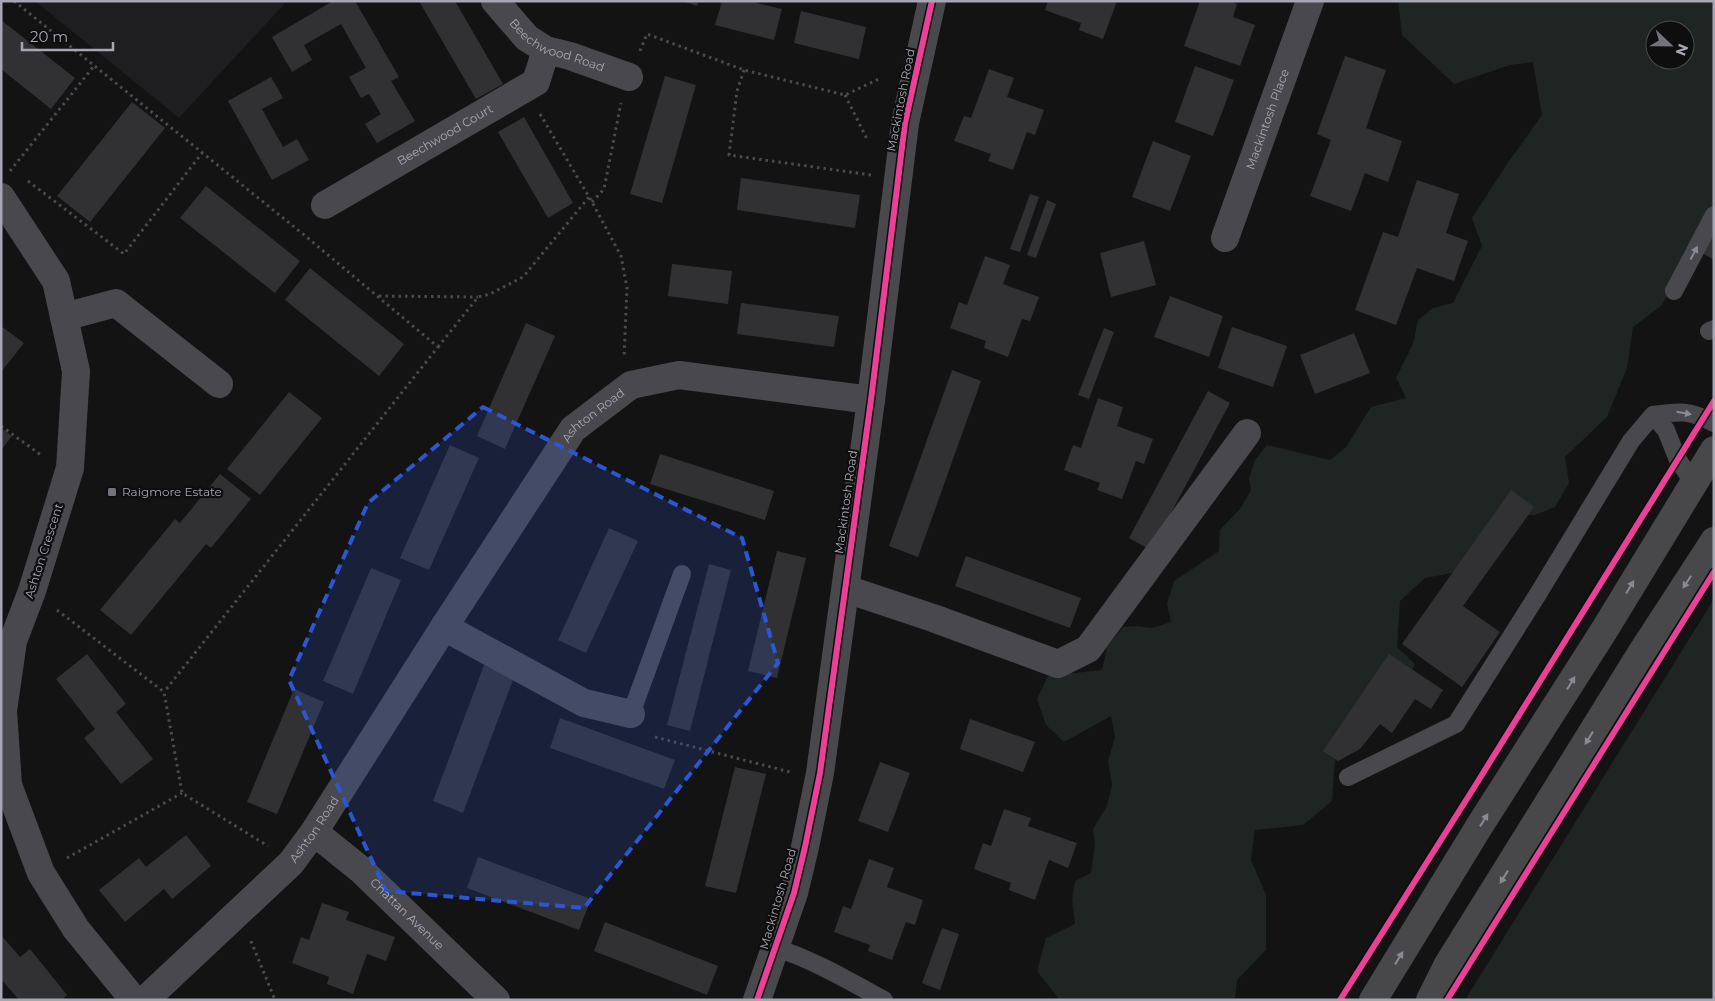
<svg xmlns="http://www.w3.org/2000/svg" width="1715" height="1001" font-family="Montserrat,sans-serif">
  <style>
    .built { fill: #1e1d1f }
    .green { fill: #1f2523; fill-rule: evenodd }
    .building { fill: #313133 }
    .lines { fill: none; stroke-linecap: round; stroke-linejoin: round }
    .path { stroke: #4b4b4f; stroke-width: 3; stroke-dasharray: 2.5 4; stroke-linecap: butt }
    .service { stroke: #49494d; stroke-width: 18 }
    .minor { stroke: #49494d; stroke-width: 28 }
    .secondary { stroke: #48484a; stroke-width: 28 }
    .cycleway-casing { stroke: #0e0e0f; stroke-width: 9 }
    .cycleway { stroke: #ea4096; stroke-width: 6 }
    .oneway { fill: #8b8a94 }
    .oneway2 { fill: #8a8a94 }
    .marked { fill: #2b57d4; fill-opacity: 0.2; stroke: #2b57d4; stroke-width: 4; stroke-dasharray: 10 6; stroke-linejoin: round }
    .poi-dot { fill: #73737b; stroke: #0e0e0f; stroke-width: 2 }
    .labels { text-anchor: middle; stroke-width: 4.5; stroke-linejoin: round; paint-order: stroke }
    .street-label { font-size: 12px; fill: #a7a6b3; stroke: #0e0e0f }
    .poi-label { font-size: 12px; fill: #a7a6b3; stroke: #0e0e0f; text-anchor: start }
  </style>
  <rect width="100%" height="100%" fill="#131314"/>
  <path class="built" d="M35,1H287L179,118Z"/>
  <path class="green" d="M1398,1H1714V235L1682,256L1679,278L1661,306L1633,327L1627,368L1607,417L1565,457L1569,483L1555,507L1535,515H1521L1479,568L1425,578L1400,601L1397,647L1415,664L1401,692L1364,712L1335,759L1332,801L1303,825L1255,830L1251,860L1266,895V950L1237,980L1235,1000H1057L1058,998L1037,971L1046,938L1075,924L1072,900L1075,881L1091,873L1095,844L1093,829L1107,806L1112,785L1108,761L1115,737L1111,716L1064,742L1046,725L1037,699L1048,676L1102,670L1107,647L1123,627L1135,626L1152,628L1171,622L1167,604L1174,581L1219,551L1220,530L1240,509L1251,490L1249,478L1255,460L1267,445L1330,460L1346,447L1371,407L1406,398L1396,378L1413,344L1418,320L1433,308L1453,303L1482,246L1472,218L1507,164L1542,115L1533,62L1510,65L1454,84L1402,35ZM1655,30H1685V60H1655Z
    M1714,599V1000H1465Z"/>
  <path class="building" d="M333,1H355L399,77L391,81L415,121L377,143L365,124L381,114L369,94L361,98L349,77L366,68L341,24L304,45L312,60L292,72L272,37Z
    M419,1H455L503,84L476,99Z
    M682,1H699L697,6Z
    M722,1H749L782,9L774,40L715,25Z
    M1048,1H1117L1103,39L1079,30L1081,23L1045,10Z
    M1200,1H1229L1237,4L1233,17L1255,25L1240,66L1184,46Z
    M801,11L866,27L859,59L794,43Z
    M1,20L75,78L51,109L1,69Z
    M1345,56L1386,70L1366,128L1402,141L1388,182L1365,173L1351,211L1310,196L1331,140L1317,134Z
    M1195,66L1234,80L1213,136L1175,122Z
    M989,69L1014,78L1007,97L1044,110L1035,135L1027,132L1013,170L988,161L991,154L954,141L964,116L971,118Z
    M665,76L696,85L662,203L630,194Z
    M271,77L283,98L262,109L283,147L297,139L309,160L272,180L228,101Z
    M132,102L165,128L90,222L57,196Z
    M524,117L573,203L548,218L498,132Z
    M1153,141L1191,156L1170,211L1132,197Z
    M741,178L860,195L855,228L737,210Z
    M1417,180L1459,194L1446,233L1468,241L1454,281L1417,268L1396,325L1355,310L1383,232L1398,237Z
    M206,186L300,261L275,293L180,218Z
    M1030,194L1039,197L1020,252L1010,249Z
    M1047,200L1056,204L1036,258L1027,255Z
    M1714,234V260L1702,253Z
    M1144,241L1156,285L1111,297L1100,253Z
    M985,256L1010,265L1003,284L1039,297L1030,321L1022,319L1008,357L984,348L986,341L950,328L959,302L967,305Z
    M672,264L732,271L728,304L668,296Z
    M310,268L404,344L379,376L285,300Z
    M1170,296L1223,316L1209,357L1154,337Z
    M741,303L839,316L834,347L737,334Z
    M526,323L555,336L505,449L477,436Z
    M1,326L24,343L1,372Z
    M1232,327L1287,346L1273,387L1218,368Z
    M1104,328L1114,332L1089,399L1078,395Z
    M1354,333L1370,373L1315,394L1300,355Z
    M952,370L981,381L918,557L889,546Z
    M1208,391L1230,403L1151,550L1129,538Z
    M289,392L322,418L260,495L227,469Z
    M1098,398L1123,407L1117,426L1153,439L1144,464L1136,461L1122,499L1097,490L1100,483L1064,470L1073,445L1081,448Z
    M1,428L12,436L1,450Z
    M450,445L479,458L429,570L400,558Z
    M660,454L774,491L765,520L650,484Z
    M220,474L251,499L211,548L206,544L131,635L100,610L175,519L180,523Z
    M1511,490L1534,507L1463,606L1500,632L1462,687L1402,644Z
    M609,528L638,541L586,653L558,640Z
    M777,551L806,558L777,678L748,671Z
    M966,556L1081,598L1070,628L955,586Z
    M709,564L731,570L690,731L667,725Z
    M371,568L401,580L353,694L323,681Z
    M87,654L126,704L116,712L153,759L121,784L84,738L95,729L56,679Z
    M1389,654L1443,690L1431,709L1415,699L1392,733L1380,724L1360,749L1338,761L1323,751Z
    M484,665L514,677L463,813L433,801Z
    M294,689L324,702L277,814L247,802Z
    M560,718L675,760L664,789L550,748Z
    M970,719L1035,742L1023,772L960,749Z
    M880,762L910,773L888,832L858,821Z
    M735,767L766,774L736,893L705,886Z
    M1004,809L1031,818L1028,826L1077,843L1068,868L1049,860L1035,900L1009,890L1011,883L974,869L983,843L991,846Z
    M186,835L211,866L172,899L164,889L125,922L99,890L139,858L146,867Z
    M478,857L591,899L579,930L467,888Z
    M869,859L894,868L887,887L923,900L915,925L906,922L892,960L868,951L870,945L834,932L843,906L851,909Z
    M322,903L349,912L346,920L395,937L386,961L367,954L353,994L327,984L329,977L292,963L301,937L309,940Z
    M605,922L718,966L707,995L594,951Z
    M942,928L959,934L940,990L922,983Z
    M1,935L20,957L30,949L67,995L62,1000H19L1,979Z"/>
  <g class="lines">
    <path class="path" d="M14,1L303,234L438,347L164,692
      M640,51L647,34L744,70L845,95L879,79
      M744,70L737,91L729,155L871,175
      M845,95L867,139
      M540,114L592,202L621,256L627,288L624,358
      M10,171L94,66
      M28,181L124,254L202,153
      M592,202L604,189L621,103
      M379,296L478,297
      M438,347L478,297L490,294L523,277L589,197
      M1,426L41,455
      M57,610L164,692L182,793L268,846
      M655,737L790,772
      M67,858L182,793
      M251,941L275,1000"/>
    <path class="service" d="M1674,291L1714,215
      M1709,331L1714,329
      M1653,415L1666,430L1678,460L1693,482
      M631,714L682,574
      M1348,777L1456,724L1538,594L1631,441L1653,415C1680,411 1689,410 1714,423
      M776,948C814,960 849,981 884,1000"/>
    <g class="minor">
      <path id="s1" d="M495,1L527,38L546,50L570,56L629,77"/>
      <path d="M1,197L56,281L76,371L70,468L32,591L13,641L3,711L8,785L41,873L76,929L134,1000"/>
      <path id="s2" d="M325,205L536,82L546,50"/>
      <path id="s3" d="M1225,238L1310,1"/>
      <path d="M64,317L116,303L219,384"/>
      <path d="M846,589L933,618L1058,664L1088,649L1247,433"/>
      <path d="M444,627L584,703L631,714"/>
      <path id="s4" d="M314,832L360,869L496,1000"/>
      <path id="s5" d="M145,1000L291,863L314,832L444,627L573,429L631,385L679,375L871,400"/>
      <path d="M757,1000L794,893L805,847L820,773L871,400L905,123L932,1"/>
    </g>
    <path class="secondary" d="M1373,1000L1480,825L1605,629L1714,450
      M1430,1000L1447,966L1642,652L1714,541"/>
    <g class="cycleway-casing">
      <path id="cycleway" d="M757,1000L794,893L805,847L820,773L871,400L905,123L932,1
        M1340,1000L1475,786L1714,401
        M1447,1000L1714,572"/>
    </g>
    <use href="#cycleway" class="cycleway"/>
  </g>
  <defs><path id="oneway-solid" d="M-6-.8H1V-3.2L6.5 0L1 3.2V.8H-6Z" transform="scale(1.25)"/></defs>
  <g class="oneway">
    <use href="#oneway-solid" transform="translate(1694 253) rotate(-62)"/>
    <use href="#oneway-solid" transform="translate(1684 413) rotate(10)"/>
  </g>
  <g class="oneway2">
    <use href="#oneway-solid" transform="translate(1687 582) rotate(123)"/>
    <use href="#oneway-solid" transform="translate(1630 587) rotate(-59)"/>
    <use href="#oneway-solid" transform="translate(1571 683) rotate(-58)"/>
    <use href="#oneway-solid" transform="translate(1589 738) rotate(122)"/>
    <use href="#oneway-solid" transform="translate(1484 820) rotate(-58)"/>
    <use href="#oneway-solid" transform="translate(1504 877) rotate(122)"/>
    <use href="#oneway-solid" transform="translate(1399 958) rotate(-58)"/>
  </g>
  <path class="marked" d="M483,407L742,538L778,663L584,908L386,891L289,680L368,503Z"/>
  <rect class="poi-dot" x="107" y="487" width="10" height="10" rx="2.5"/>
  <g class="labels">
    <g class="street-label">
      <text dy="4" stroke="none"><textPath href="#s1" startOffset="79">Beechwood Road</textPath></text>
      <text transform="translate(901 100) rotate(-79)" y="4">Mackintosh Road</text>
      <text dy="4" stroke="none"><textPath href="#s3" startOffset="126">Mackintosh Place</textPath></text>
      <text dy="4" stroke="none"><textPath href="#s2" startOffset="139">Beechwood Court</textPath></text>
      <text dy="4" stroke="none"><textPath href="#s5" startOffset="742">Ashton Road</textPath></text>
      <text transform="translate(846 502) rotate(-82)" y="4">Mackintosh Road</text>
      <text transform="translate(44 551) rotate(-72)" y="4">Ashton Crescent</text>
      <text dy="4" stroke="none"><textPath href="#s5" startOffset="241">Ashton Road</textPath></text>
      <text transform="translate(778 899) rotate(-74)" y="4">Mackintosh Road</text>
      <text dy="4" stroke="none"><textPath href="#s4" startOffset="124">Chattan Avenue</textPath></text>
    </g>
    <g class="poi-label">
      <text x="122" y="496">Raigmore Estate</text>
    </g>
  </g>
  <rect width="1715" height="1001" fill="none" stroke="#a7a6b3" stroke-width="5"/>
  <g transform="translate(1670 45) rotate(112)"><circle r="24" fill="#0e0e0f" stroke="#4b4b51"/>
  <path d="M0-4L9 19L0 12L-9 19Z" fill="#73737b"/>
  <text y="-8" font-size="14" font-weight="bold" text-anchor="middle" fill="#a7a6b3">N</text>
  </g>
  <path d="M22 42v8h91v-8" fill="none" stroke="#a7a6b3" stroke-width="2.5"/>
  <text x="30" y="42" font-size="15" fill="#a7a6b3" stroke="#0e0e0f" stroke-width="4" paint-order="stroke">20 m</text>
</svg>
